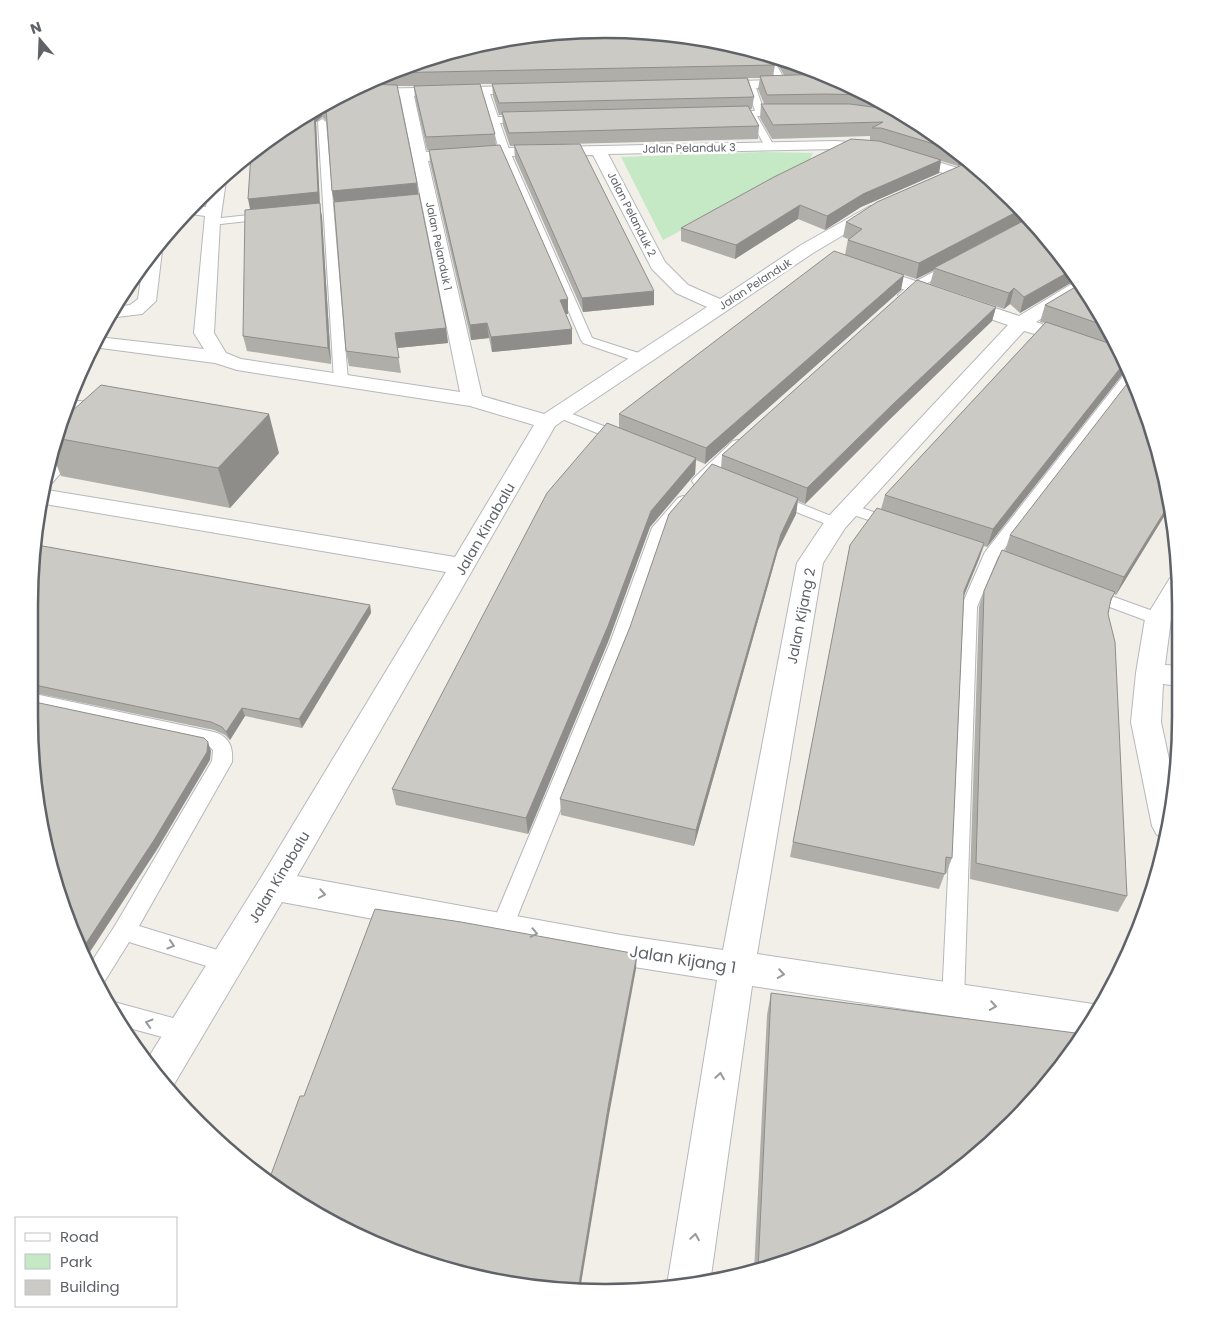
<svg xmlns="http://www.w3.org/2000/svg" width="1210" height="1322" font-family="Poppins,sans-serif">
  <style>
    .green { fill: #c5e8c5 }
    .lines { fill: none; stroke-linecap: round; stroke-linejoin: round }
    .service-casing { stroke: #b5b8bc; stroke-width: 2 }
    .minor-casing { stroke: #b5b8bc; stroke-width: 2 }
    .service { fill: #fff; fill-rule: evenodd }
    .minor { fill: #fff; fill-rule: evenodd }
    .wall { fill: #afaea9; fill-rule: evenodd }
    .shaded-wall { fill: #8f8d8a }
    .building { fill: #cccac5; stroke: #8f8d8a }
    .oneway { stroke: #979a9d }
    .labels { text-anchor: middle; stroke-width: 5; stroke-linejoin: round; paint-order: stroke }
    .far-street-label { font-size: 11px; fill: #5f6368; stroke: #fff }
    .street-label { font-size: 14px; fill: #5f6368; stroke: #fff }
    .near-street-label { font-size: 16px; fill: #5f6368; stroke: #fff }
    .rim { fill: none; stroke: #5f6368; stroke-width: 2.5 }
  </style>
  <rect width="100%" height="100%" fill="#f1efe8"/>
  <path class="green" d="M763,152L813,153L802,176L742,198L663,240L621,157Z"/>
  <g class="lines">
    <g class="service-casing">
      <path id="service" d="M769,62H775L787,84L786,86H780L768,64Z
        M751,82L755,85L764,111L784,110L788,113L784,116H757L774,146L772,148H766L748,116L730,117L726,114L730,111H755L747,85Z
        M485,88L489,91L498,117H524L528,120L524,123H500L510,152L592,338L648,356L649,359L648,362H638L583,343L581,340L500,152L481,91Z
        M322,119L326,122L348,380L341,384L334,380L318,122Z
        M269,213L273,214L274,216L273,218L212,225L207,222L212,219Z
        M952,262L958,265L956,267L917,289L908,297H900L898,295L909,285Z
        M1127,371H1130L1135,379L998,557L977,607L964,1000L961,1007L953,1011L945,1007L942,1000L961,607L985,552Z
        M562,410L627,435L629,438L627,441H617L557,417L555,414L557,411Z
        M738,440L743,441L745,444L743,447L704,484H694L692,481L694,478L733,441Z
        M774,493L841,520L844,523L841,526H831L769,501L767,498L769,495Z
        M683,496L688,498L690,501L667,529L628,643L513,927L510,934L502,937L494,934L491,927L610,643L652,528L678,498Z
        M850,504L897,520L900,523L897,526L892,528L845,512L842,509L845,506Z
        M1089,588L1164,615L1166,619L1164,623L1158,625L1083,597L1081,593L1083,589Z
        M30,693L214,732C230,737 233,747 232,762L139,926L234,955L237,962L234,969L226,972L129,942L101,987L98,988L87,969L116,924L212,761L213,750L208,745L29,706Z
        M114,1002L184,1021L192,1024L196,1032L192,1040L184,1043L122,1026L108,1004Z"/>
    </g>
    <g class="minor-casing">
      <path id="minor" d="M796,79L801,80L803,83L801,86L712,90L705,86L712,82Z
        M529,86L534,87L536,90L534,93L414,96L426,152L505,148L836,141L878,144L961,169L964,172L961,175L956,177L877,152L836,149L608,154L665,262L688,285L720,299L801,245L870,206H882L884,209L882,212L813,253L555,426L297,876L621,935L723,950L797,563L827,518L1008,325L862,275L859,271L862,267L868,266L874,267L1019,316L1070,285L1076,284L1082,285L1085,289L1082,293L1036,322L1042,324L1045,328L1042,332L1035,334L1024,331L845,528L823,563L757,954L1093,1004L1102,1008L1082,1036L752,986L710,1283L667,1287V1285L717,980L621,965L282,902L170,1091L148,1068L145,1063L262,876L446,572L39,503L41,489L455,557L534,425L470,406L237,370L215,363L93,347L98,337L204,349L194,333L205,216L185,213L192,205L206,207L209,188L222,177L226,181L220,222L214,333L226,353L241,359L460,392L400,96L362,97L355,93L362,89ZM593,155L652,269L676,293L707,307L544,414L482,396L428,161L505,156Z
        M157,247L162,251L156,301L142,314L108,318L114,307L130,305L138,299L143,265Z
        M79,401C91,402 105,404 112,414L52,483L42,484L51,457L88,415H63L67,402Z
        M1178,576L1181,602L1171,619L1165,665L1180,666L1179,686L1163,684L1161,722L1176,792L1166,838L1157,835L1152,826L1131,722L1136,673L1145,619L1170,578Z"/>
    </g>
    <use href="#service" class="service"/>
    <use href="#minor" class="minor"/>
  </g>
  <path class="wall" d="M605,29H608V32L619,30L690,37L694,42L697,43L691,37L718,40L826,73L925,126L968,161L958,166L941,161L939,173L861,207L825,230L798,219L735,259L681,241V228L870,140V136L772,139L760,118L761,104H764L758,89L760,78H748L754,97L752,109H750L759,126L758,139L568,144L654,305L583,312L515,158L514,146H510L503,125L502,115H499L493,96L492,84H480L495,134L496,145L568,299V314H566L572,329V344L492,352L489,338L471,340L430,163L429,150H427L415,98L414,86H397L418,194L446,328L448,343L397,348L401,373L349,366L346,351L327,121L322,117L316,122L320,207L322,217L331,364L247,351L243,336L285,126L385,73ZM772,60H775L784,75L773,76L775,65Z
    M846,222L1079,278L1020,313L1010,304L1004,309L930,284L934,270L916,279L845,255L848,239L843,237Z
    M1084,285L1129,369L1126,370L987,547L984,546L979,559L964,596L952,858L946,874L945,873L939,889L790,857L850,545L881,509L885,495L1045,323L1040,322L1045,305Z
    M901,290L705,464L696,460L695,474L650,527L608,642L528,834L396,805L392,789L619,428V414Z
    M996,307L992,321L889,420L805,504L798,501L796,514L778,550L694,846L561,815L560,799L630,627L721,468L722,455Z
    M62,420L279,453L230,508L61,476L52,454Z
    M1170,493L1171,505L1116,595L1114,594L1110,604L1108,614L1127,896L1118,912L970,879L979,607L984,591L1005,551L1010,535Z
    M37,545L370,605L371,613L302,728L245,716L230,740L225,735L214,730L30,692Z
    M771,993L826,1249L754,1271L767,1015Z"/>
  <path class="shaded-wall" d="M605,29H608V33L481,43L493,40Z
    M320,107L322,117L316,122L320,207L322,217L331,364L328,348L251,214L248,199L314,110Z
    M960,155L968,161L958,166Z
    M941,160L939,173L861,207L825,230L827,216L863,194Z
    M417,183L419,198L335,206L332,191Z
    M800,205L798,219L735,259L736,245Z
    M1022,209L1029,218L934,268V270L916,279L919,263Z
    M1072,270L1079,278L1020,313L1024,297Z
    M904,275L901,290L705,464L706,448Z
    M1014,288L1010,304L1004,309L1009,293Z
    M654,291V305L583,312L582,298Z
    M568,299V314H560V300Z
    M996,307L992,321L889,420L805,504L807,488L893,404Z
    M487,323L489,338L471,340L470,325Z
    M446,328L448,343L397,348L395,333Z
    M572,329V344L492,352L491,337Z
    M1125,362L1129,369L1126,370L987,547L993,529Z
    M269,414L279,453L230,508L218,468Z
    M696,458L695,474L650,527L608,642L528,834L526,818L651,511Z
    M798,498L796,514L778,550L694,846L696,830L781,534Z
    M1171,501V505L1116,595L1124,577Z
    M984,543L979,559L959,607L964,591Z
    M370,605L371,613L302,728L299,719Z
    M242,708L245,716L230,740L226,732Z
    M208,742L211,751L210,760L158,848L84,961L81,951Z
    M637,954L636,969L609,1115L580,1290H578L609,1102Z"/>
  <path class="building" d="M622,30L690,37L694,42L703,44H731L770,56L775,65L383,73L486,42Z
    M784,60L798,64H787Z
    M829,74L868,95L825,94L767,95L760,76Z
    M747,78L754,97L499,103L492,84Z
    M363,84L397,85L417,183L332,191L326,108L322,106Z
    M480,84L495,134L426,137L414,86Z
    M761,104H850L895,110L925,126L954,150L881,128H872L883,122L773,125Z
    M748,106L759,126L509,133L502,112Z
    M314,110L318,192L248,199L251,154L285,126Z
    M851,139L879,141L941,160L863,194L827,216L800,205L736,245L681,228L774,177Z
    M580,144L654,291L582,298L514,145Z
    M500,145L568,299L560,300L572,329L491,337L487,323L470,325L429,150Z
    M969,162L1013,198L1022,209L919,263L848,240L862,229L846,222L877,202Z
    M419,194L446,328L395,333L399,358L346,351L334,202Z
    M320,203L328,348L243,336L245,210Z
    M1029,218L1072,270L1024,297L1014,288L1009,293L934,268Z
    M834,251L904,275L706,448L619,414Z
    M917,280L996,307L893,404L807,488L722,455Z
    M1082,283L1084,285L1106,326L1045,305Z
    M1046,322L1117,346L1125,362L993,529L885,495Z
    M1133,376L1137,385L1170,493L1171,501L1124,577L1010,535Z
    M101,385L269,414L218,468L56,438L62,420Z
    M607,423L696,458L651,511L608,626L526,818L392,789L547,493Z
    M712,464L798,498L781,534L696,830L560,799L630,627L669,514Z
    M877,508L984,543L964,591L952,858L946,857L945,874L793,842L850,545Z
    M37,545L370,605L299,719L242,708L226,732L222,727L211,722L30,684Z
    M1002,550L1115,592L1111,599L1108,614L1115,642L1127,896L976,863L984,591Z
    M30,701L204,738L208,742L207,752L154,840L81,951L40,830L29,717Z
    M375,909L461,922L637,954L609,1102L578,1290L456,1274L350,1234L269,1180L300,1096H304Z
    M771,993L1083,1034L1038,1097L956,1174L826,1249L758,1270Z"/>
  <defs><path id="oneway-chevron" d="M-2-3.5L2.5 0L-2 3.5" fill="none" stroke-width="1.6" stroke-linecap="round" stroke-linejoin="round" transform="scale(1.25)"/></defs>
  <g class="oneway">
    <use href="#oneway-chevron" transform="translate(322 894) rotate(10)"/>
    <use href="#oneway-chevron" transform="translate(534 933) rotate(11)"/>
    <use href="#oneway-chevron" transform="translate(171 945) rotate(17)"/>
    <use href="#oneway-chevron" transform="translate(781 974) rotate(9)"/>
    <use href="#oneway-chevron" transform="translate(993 1006) rotate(9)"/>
    <use href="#oneway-chevron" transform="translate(149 1023) rotate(-164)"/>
    <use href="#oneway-chevron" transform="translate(720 1076) rotate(-81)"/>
    <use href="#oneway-chevron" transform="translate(695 1237) rotate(-81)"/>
  </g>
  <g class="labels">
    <g class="far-street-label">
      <text transform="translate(689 148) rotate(-1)" y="4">Jalan Pelanduk 3</text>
      <text transform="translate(632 214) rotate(63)" y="4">Jalan Pelanduk 2</text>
      <text transform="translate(439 246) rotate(78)" y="4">Jalan Pelanduk 1</text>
      <text transform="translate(755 284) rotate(-33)" y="4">Jalan Pelanduk</text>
    </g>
    <g class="street-label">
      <text transform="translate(485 529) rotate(-60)" y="5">Jalan Kinabalu</text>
      <text transform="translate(801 616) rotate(-79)" y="5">Jalan Kijang 2</text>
      <text transform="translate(279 877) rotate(-59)" y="5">Jalan Kinabalu</text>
    </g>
    <g class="near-street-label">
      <text transform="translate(683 959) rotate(9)" y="6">Jalan Kijang 1</text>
    </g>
  </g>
  <path d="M0 0H1210V1322H0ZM605 38H605A567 567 0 0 1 1172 605V717A567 567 0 0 1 605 1284H605A567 567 0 0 1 38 717V605A567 567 0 0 1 605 38Z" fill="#fff" fill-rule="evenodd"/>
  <path class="rim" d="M605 38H605A567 567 0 0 1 1172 605V717A567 567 0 0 1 605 1284H605A567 567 0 0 1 38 717V605A567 567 0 0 1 605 38Z"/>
  <rect x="15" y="1217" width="162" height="90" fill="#ffffff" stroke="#bfc1c3"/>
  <rect x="25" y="1233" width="25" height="8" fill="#ffffff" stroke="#bfc1c3"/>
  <text x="60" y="1242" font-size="15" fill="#5f6368">Road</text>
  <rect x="25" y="1254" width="25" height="15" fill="#c5e8c5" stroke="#bfc1c3"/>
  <text x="60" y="1267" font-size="15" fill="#5f6368">Park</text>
  <rect x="25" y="1280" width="25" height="15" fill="#cccac5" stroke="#bfc1c3"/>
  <text x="60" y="1292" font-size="15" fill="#5f6368">Building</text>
  <g transform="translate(40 40) rotate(341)" stroke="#ffffff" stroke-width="4" paint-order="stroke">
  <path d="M0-4L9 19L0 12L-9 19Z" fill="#5f6368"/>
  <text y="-8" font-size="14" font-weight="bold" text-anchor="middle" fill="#5f6368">N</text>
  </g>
</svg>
